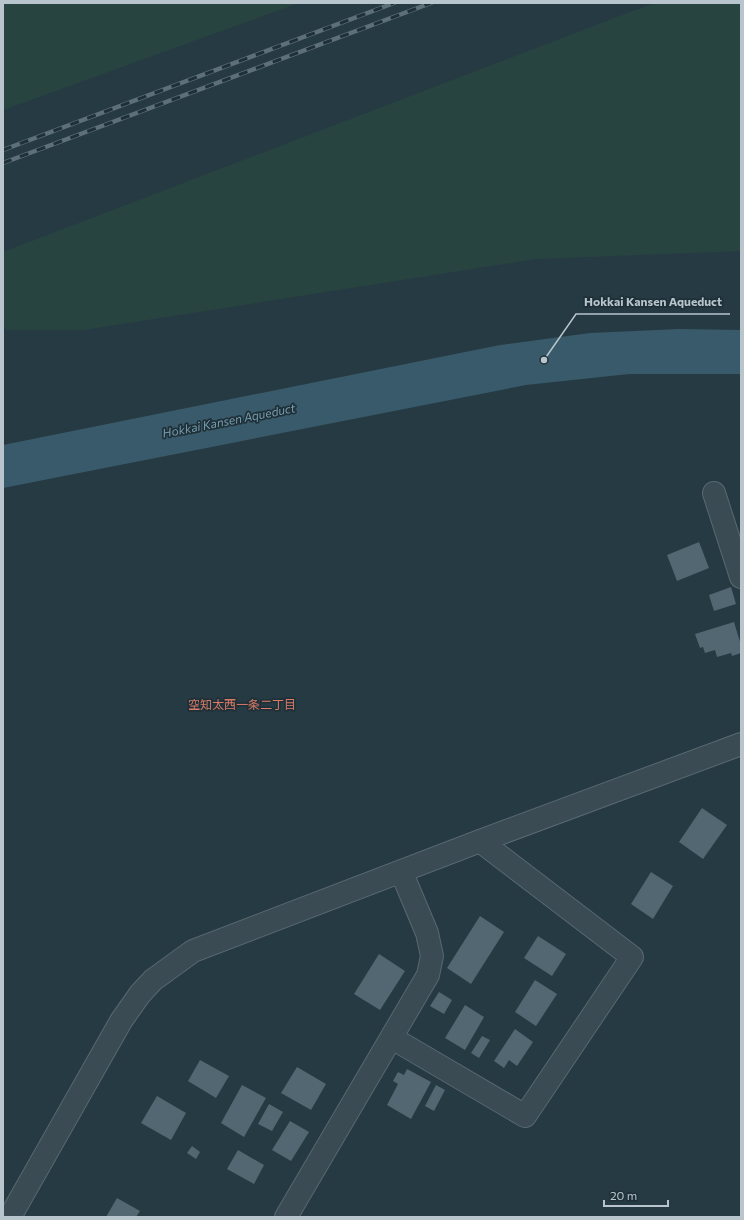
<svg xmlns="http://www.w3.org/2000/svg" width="744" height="1220" font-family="Commissioner,'Noto Sans JP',sans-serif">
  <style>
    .green { fill: #284440 }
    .water { fill: #395a6a }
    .building { fill: #526771 }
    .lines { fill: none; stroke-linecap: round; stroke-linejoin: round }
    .minor-casing { stroke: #596870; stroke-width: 24 }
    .minor { stroke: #3b4b53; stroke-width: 22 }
    .rail-casing { stroke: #5d707a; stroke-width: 4.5 }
    .rail { stroke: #1f3038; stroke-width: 3; stroke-dasharray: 9; stroke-linecap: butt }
    .labels { text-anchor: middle; stroke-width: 3.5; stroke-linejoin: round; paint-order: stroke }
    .water-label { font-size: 12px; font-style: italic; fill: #779eb0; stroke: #1f3038 }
    .neighbourhood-label { font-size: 12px; fill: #d97b66; stroke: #1f3038 }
    .leader { fill: none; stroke: #b8c5cd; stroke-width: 1.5 }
    .callout-dot { fill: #b8c5cd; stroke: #1f3038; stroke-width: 1.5 }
    .callout-label { font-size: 12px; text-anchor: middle; font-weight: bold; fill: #b8c5cd; stroke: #1f3038; stroke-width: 3.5; stroke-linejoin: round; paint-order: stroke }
  </style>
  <rect width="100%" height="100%" fill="#263a43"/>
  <path class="green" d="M3,3H299L3,110Z
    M654,3H741V251L536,259L84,330H6L3,325V252Z"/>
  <path class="water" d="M679,329L741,330V374H629L526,385L3,488V445L500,345L590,333Z"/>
  <path class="building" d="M699,542L709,568L677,581L667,555Z
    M731,587L736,604L714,611L709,595Z
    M734,622L741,645V653L732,656L731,653L717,657L715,650L705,653L703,647L700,648L695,634Z
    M702,808L727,825L703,859L679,842Z
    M651,872L673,886L653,919L631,904Z
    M480,916L504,932L471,984L447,968Z
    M538,936L566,954L552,976L524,958Z
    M379,954L405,971L380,1010L354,994Z
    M535,980L557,994L536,1026L515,1012Z
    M439,992L452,1000L444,1014L430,1006Z
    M465,1005L484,1017L465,1050L445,1038Z
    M515,1029L533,1042L517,1066L509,1060L504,1068L494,1061Z
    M482,1036L490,1040L479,1058L471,1053Z
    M200,1060L229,1076L216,1098L188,1081Z
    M297,1067L326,1084L311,1110L281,1093Z
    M407,1069L431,1082L411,1119L387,1105L398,1084L393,1081L398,1072L404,1075Z
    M242,1085L266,1098L244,1137L221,1123Z
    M436,1085L445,1090L434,1111L425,1106Z
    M157,1096L186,1113L171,1140L141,1123Z
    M269,1104L283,1112L272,1131L258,1124Z
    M290,1121L309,1132L291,1161L272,1150Z
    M192,1146L200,1152L196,1159L187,1153Z
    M238,1150L264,1165L254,1184L227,1169Z
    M117,1198L140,1211L136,1217H106Z"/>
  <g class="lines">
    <g class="minor-casing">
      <path id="minor" d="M714,493L741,577
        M392,1038L525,1116L632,957L480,841
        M10,1217L121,1021L140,994L153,980L193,951L480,841L741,744
        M286,1217L428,975L432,956L427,933L401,871"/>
    </g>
    <use href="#minor" class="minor"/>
    <g class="rail-casing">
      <path id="rail" d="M3,150L394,3
        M3,163L431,3"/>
    </g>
    <use href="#rail" class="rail"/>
  </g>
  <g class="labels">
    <g class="water-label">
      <text transform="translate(229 421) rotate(-11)" y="4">Hokkai Kansen Aqueduct</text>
    </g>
    <g class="neighbourhood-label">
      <text x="242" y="709">空知太西一条二丁目</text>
    </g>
  </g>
  <path class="leader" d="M544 360L576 314H730"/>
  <circle class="callout-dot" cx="544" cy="360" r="4"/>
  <g class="callout-label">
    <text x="653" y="306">Hokkai Kansen Aqueduct</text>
  </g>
  <rect width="744" height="1220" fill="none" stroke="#b8c5cd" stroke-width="8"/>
  <path d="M604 1200v6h64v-6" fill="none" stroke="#b8c5cd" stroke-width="2"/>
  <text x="610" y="1200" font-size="12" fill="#b8c5cd" stroke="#1f3038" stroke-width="3" paint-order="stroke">20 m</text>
</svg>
